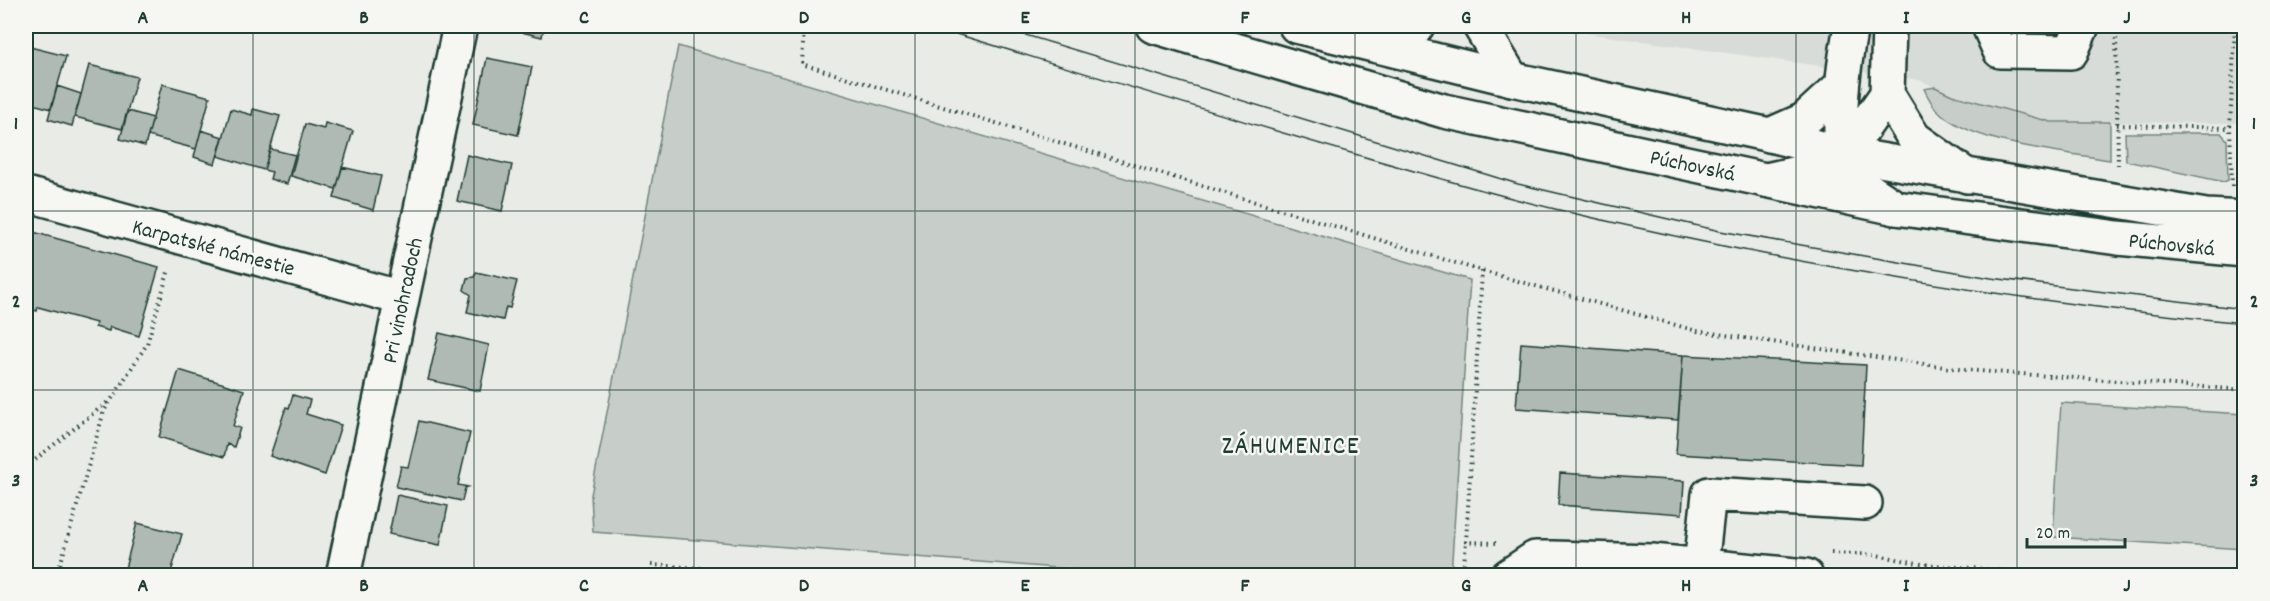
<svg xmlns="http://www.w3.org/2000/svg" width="2270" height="601" font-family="Dekko,sans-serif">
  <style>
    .built { fill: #d8dcd8 }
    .green { fill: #c7cec9; stroke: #73867e; stroke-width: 1.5 }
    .building { fill: #b0bab5; stroke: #1f3d34; stroke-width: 1.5 }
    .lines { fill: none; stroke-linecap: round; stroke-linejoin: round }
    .minor-casing { stroke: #1f3d34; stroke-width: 38 }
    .major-casing { stroke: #1f3d34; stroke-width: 38 }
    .path { stroke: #1f3d34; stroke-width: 4; stroke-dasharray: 1.5 4.5; stroke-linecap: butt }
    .minor { stroke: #f6f6f2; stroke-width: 33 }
    .major { stroke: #f6f6f2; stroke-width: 33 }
    .tram { stroke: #1f3d34; stroke-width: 1.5 }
    .grid { fill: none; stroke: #1f3d34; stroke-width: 1.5; stroke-opacity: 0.55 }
    .labels { text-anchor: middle; stroke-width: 5; stroke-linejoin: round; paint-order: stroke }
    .street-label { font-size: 22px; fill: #1f3d34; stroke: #f6f6f2 }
    .quarter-label { font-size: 26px; letter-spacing: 1.5px; fill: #1f3d34; stroke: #f6f6f2 }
    .neatline { fill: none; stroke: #1f3d34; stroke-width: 2 }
    .grid-label { font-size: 20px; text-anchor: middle; font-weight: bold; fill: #1f3d34 }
  </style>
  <rect width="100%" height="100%" fill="#e9ebe7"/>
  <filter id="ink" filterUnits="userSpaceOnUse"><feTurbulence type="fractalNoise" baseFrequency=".0167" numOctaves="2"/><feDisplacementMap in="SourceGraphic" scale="12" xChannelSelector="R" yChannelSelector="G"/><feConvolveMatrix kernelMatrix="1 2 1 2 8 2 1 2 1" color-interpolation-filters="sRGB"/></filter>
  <g filter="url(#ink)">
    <path class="built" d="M1535,26H2244V166H2239L2238,123L2051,122L1952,95L1919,80Z"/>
    <path class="green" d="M678,46L1470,280L1451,575H1147L593,532L591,495Z
      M1935,87L1952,95L2051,122H2110V160C2061,151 1970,145 1936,109C1931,103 1927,95 1924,89Z
      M2125,133H2221L2227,140L2228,180L2224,182L2126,161Z
      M2061,403L2244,414V549L2053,537Z"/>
    <path class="building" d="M497,26H544L542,37Z
      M2022,26H2056V60H2022Z
      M26,46L66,56L51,109L26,102Z
      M487,58L532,67L518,135L473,125Z
      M89,65L137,77L122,129L75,117Z
      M162,84L210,97L196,149L148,136Z
      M57,86L81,94L72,126L48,119Z
      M231,109L252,115L253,109L280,116L264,170L218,156Z
      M128,111L153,118L145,146L120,139Z
      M325,123L353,131L336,189L291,176L305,124L324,129Z
      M201,130L223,137L215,164L194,157Z
      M270,149L295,155L287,184L270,179L272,172L264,170Z
      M467,155L512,165L502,211L457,201Z
      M342,167L381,176L373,210L334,198Z
      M26,230L159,267L139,336L110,327L109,331L95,327L96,323L38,307L37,311L26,308Z
      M476,272L517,281L510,308L506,307L503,320L467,312L471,295L464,290L467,278L474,277Z
      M439,333L489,345L480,391L428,380Z
      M1521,343L1683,355L1678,420L1516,408Z
      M1683,355L1866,365L1861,465L1676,454Z
      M179,370L244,390L233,426L240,428L234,447L227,444L224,457L159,437Z
      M293,395L310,400L306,414L341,425L325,475L270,456L286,407L289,408Z
      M419,421L470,433L458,485L468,487L465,488L462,501L396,487L401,466L408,467Z
      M1560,473L1684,481L1682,514L1558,505Z
      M397,495L448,506L440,545L389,534Z
      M137,523L182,534L170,576H123Z"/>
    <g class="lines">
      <g class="minor-casing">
        <path id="minor" d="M1480,26L1512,79
          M1851,26C1844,63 1832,140 1851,174C1857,184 1885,200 1896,208
          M1889,26L1887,94L1914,138L1967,176
          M1989,26L2000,51L2071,52L2082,26
          M1399,51L1417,26
          M1770,135L1804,120L1841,86
          M1766,180L1824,167L1845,154L1887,94
          M26,194L401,298
          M1701,566L1709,494L1865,503
          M343,576L460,26
          M1508,576L1535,558H1553L1652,561L1806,576"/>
      </g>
      <g class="major-casing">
        <path id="major" d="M1153,26L1444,111L1896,208L2118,238L2244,250
          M1296,26L1512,79L1770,135L1845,154L2206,216L2244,218"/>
      </g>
      <path class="path" d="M804,26L802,64L1482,271L1697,331L1965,370L2244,390
        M2116,32L2118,165
        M2117,125L2230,128
        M2232,186L2230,128L2235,26
        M1482,271L1466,542L1497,543
        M26,467L110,400
        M1831,553L1877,555L1922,564L2067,576
        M651,565L831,576
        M57,576L104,411L147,344L169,269
        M1463,576L1466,542
        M1908,576L1922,565
        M1922,576V564"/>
      <use href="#minor" class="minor"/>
      <use href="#major" class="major"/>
      <path class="tram" d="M930,26C1075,70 1220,115 1365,157C1428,175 1491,194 1555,209C1782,263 2012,301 2244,323
        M996,26L1518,184L1720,231L1991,278L2244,309"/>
    </g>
  </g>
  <path class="grid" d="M253,26V576M474,26V576M694,26V576M915,26V576M1135,26V576M1355,26V576M1576,26V576M1796,26V576M2017,26V576M26,211H2244M26,390H2244"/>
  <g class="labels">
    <g class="street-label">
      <text transform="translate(1693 164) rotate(12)" y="8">Púchovská</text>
      <text transform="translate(2172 243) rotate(6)" y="8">Púchovská</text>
      <text transform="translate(214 246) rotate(15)" y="8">Karpatské námestie</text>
      <text transform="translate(401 300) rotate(-78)" y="8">Pri vinohradoch</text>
    </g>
    <g class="quarter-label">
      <text x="1291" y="453">ZÁHUMENICE</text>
    </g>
  </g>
  <rect width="2270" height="601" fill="none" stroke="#f6f6f2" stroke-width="66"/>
  <path d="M2027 538v9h98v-9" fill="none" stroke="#1f3d34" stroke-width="3"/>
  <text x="2036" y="538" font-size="18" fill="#1f3d34" stroke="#f6f6f2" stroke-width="4.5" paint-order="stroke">20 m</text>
  <rect x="33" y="33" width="2204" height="535" class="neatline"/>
  <g class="grid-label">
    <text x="143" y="23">A</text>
    <text x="364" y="23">B</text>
    <text x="584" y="23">C</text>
    <text x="804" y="23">D</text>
    <text x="1025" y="23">E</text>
    <text x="1245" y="23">F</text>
    <text x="1466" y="23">G</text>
    <text x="1686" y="23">H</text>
    <text x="1906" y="23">I</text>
    <text x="2127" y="23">J</text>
    <text x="16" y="129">1</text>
    <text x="2254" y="129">1</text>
    <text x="16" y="307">2</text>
    <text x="2254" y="307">2</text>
    <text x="16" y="486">3</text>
    <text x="2254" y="486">3</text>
    <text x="143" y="591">A</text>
    <text x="364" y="591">B</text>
    <text x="584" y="591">C</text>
    <text x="804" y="591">D</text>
    <text x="1025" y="591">E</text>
    <text x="1245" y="591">F</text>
    <text x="1466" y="591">G</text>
    <text x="1686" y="591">H</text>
    <text x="1906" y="591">I</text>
    <text x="2127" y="591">J</text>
  </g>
</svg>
